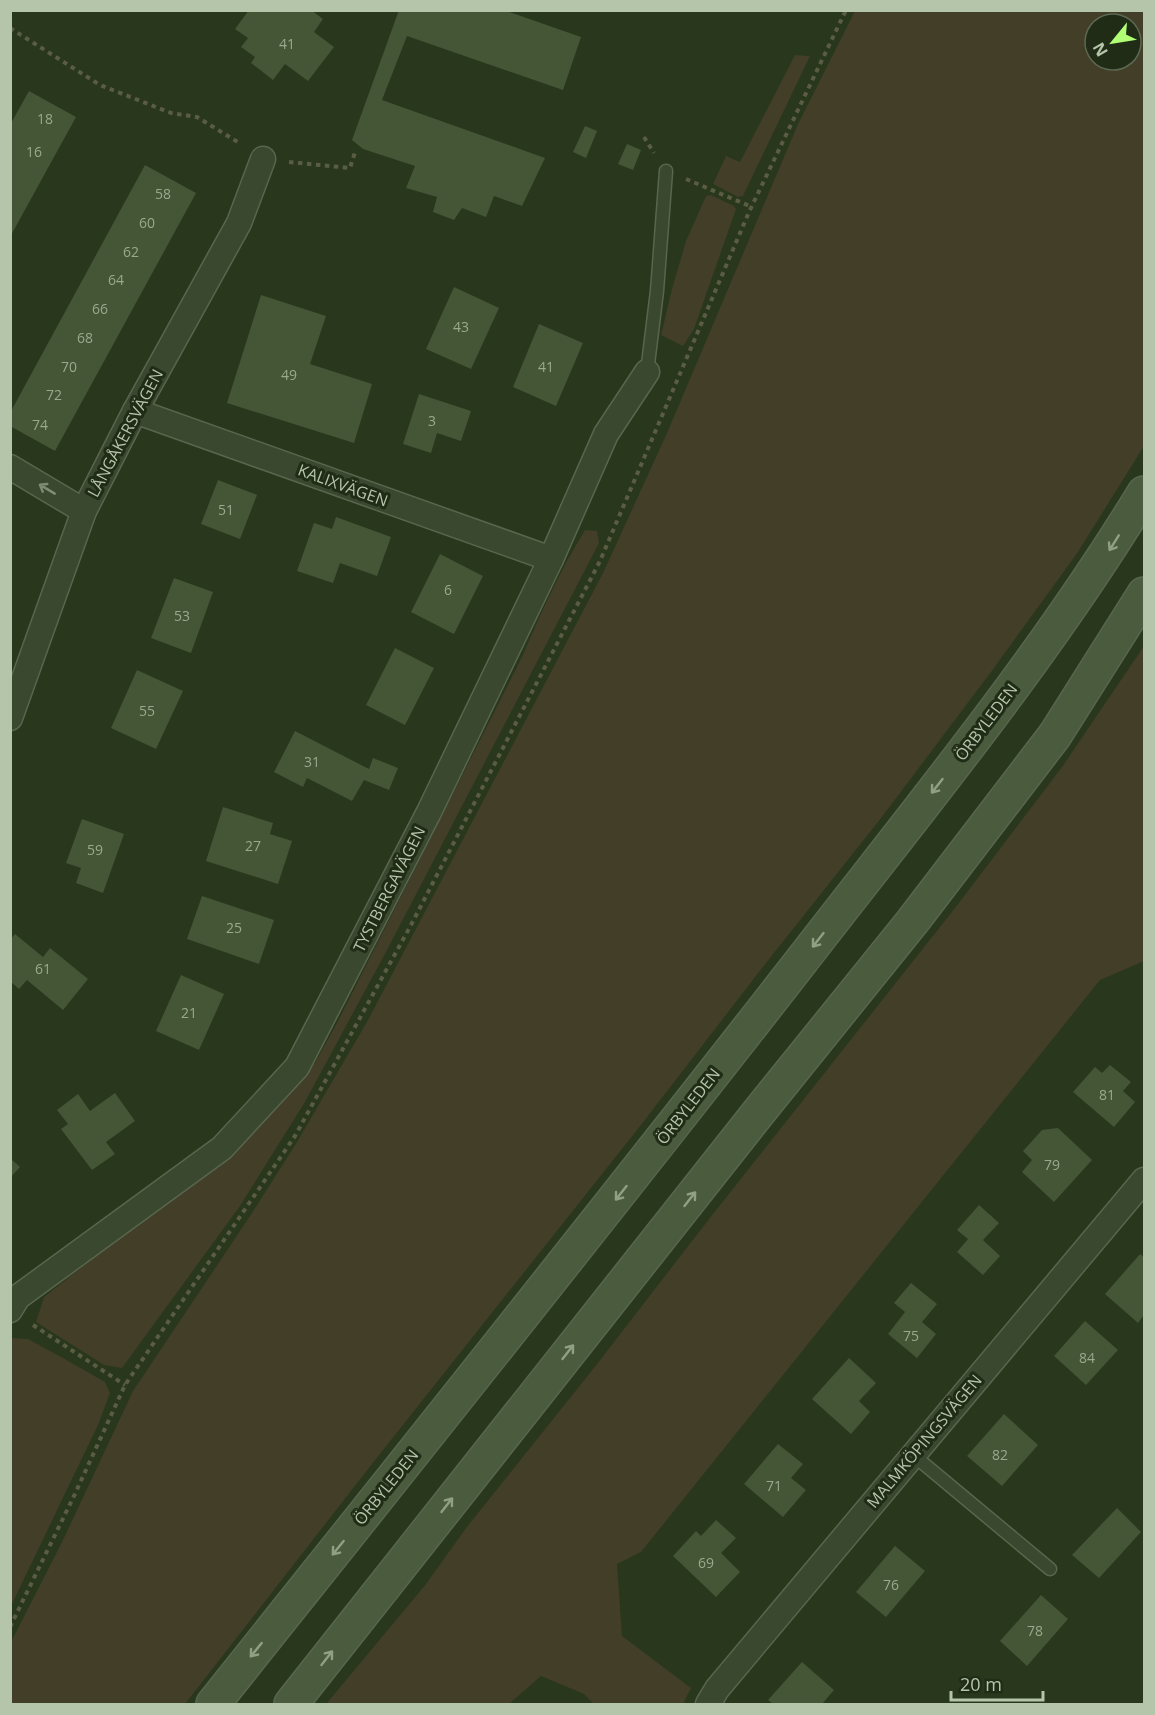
<svg xmlns="http://www.w3.org/2000/svg" width="1155" height="1715" font-family="'Open Sans',sans-serif">
<style>
.green{fill:#423e27;fill-rule:evenodd}
.building{fill:#445635}
.lines{fill:none;stroke-linecap:round;stroke-linejoin:round}
.service-casing{stroke:#58664e;stroke-width:15}
.minor-casing{stroke:#58664e;stroke-width:27}
.secondary-casing{stroke:#58664e;stroke-width:36}
.path{stroke:#5a5d42;stroke-width:4;stroke-dasharray:4.5 4.5;stroke-linecap:butt}
.service{stroke:#3b4830;stroke-width:12}
.minor{stroke:#3b4830;stroke-width:24}
.secondary{stroke:#4a5b3e;stroke-width:33}
.oneway{stroke:#7e8d73}
.oneway2{stroke:#90a084}
.labels{text-anchor:middle;dominant-baseline:central;stroke-width:6;stroke-linejoin:round;paint-order:stroke}
.number-label{font-size:14px;fill:#99a98d}
.street-label{font-size:16px;fill:#b5c5aa;stroke:#202c16}
</style>
<rect width="100%" height="100%" fill="#29371d"/>
<!-- green -->
<g class="green">
<path d="M 855,11 L 1144,11 L 1144,446 L 1078,552 L 991,672 L 882,817 L 766,963 L 641,1125 L 372,1464 L 185,1704 L 11,1704 L 11,1642 L 63,1540 L 133,1391 L 250,1216 L 297,1142 L 368,1020 L 603,573 L 667,433 L 798,124 ZM 1095,24 L 1131,24 L 1131,60 L 1095,60 Z"/>
<path d="M 795,55 L 810,56 L 743,196 L 738,197 L 713,184 L 726,156 L 740,162 Z"/>
<path d="M 711,195 L 734,206 L 736,209 L 694,329 L 683,346 L 661,335 L 672,289 L 686,241 L 706,196 Z"/>
<path d="M 585,530 L 597,531 L 599,543 L 386,952 L 305,1102 L 240,1206 L 122,1368 L 104,1365 L 36,1322 L 44,1297 L 126,1232 L 287,1096 L 315,1063 L 338,1021 L 522,657 C 541,613 560,570 585,530 Z"/>
<path d="M 1144,646 L 1144,961 L 1100,980 L 641,1552 L 617,1564 L 622,1636 L 691,1688 L 683,1704 L 594,1704 L 584,1694 L 541,1676 L 509,1704 L 326,1704 L 426,1584 L 466,1528 L 597,1364 L 709,1219 L 955,908 L 1062,767 Z"/>
<path d="M 11,1338 L 28,1339 L 63,1358 L 105,1382 L 110,1393 L 98,1425 L 11,1606 Z"/>
</g>
<!-- building -->
<g class="building">
<path d="M 249,10 L 311,10 L 323,19 L 314,32 L 334,47 L 308,81 L 285,64 L 273,80 L 251,63 L 255,57 L 241,47 L 248,38 L 235,29 Z"/>
<path d="M 399,10 L 504,10 L 581,37 L 563,90 L 407,36 L 382,100 L 545,158 L 522,206 L 494,196 L 486,217 L 462,208 L 454,220 L 433,212 L 437,197 L 406,188 L 415,166 L 363,149 L 352,140 Z"/>
<path d="M 29,91 L 76,117 L 10,237 L 10,125 Z"/>
<path d="M 585,126 L 597,131 L 586,158 L 573,152 Z"/>
<path d="M 627,144 L 641,150 L 633,170 L 618,164 Z"/>
<path d="M 145,165 L 196,193 L 55,451 L 10,426 L 10,413 Z"/>
<path d="M 454,287 L 499,308 L 471,369 L 426,349 Z"/>
<path d="M 261,295 L 326,316 L 310,364 L 372,384 L 354,443 L 227,403 Z"/>
<path d="M 539,324 L 583,343 L 556,406 L 513,387 Z"/>
<path d="M 419,394 L 471,411 L 461,441 L 437,433 L 431,453 L 403,444 Z"/>
<path d="M 218,480 L 257,495 L 240,539 L 201,524 Z"/>
<path d="M 336,517 L 391,537 L 377,576 L 340,563 L 333,583 L 297,571 L 314,523 L 332,529 Z"/>
<path d="M 440,554 L 483,576 L 454,634 L 411,612 Z"/>
<path d="M 174,578 L 213,592 L 191,653 L 151,638 Z"/>
<path d="M 395,648 L 434,668 L 405,725 L 366,705 Z"/>
<path d="M 137,670 L 183,691 L 156,749 L 111,728 Z"/>
<path d="M 295,731 L 369,769 L 373,758 L 398,768 L 389,790 L 364,780 L 352,801 L 307,778 L 303,787 L 274,772 Z"/>
<path d="M 223,807 L 273,823 L 270,834 L 292,841 L 278,884 L 206,861 Z"/>
<path d="M 82,819 L 124,834 L 103,893 L 76,883 L 81,868 L 66,863 Z"/>
<path d="M 202,896 L 274,920 L 259,964 L 187,939 Z"/>
<path d="M 15,934 L 43,957 L 50,948 L 88,979 L 63,1010 L 27,980 L 19,989 L 10,981 L 10,940 Z"/>
<path d="M 181,975 L 224,994 L 199,1050 L 156,1031 Z"/>
<path d="M 1110,1065 L 1131,1082 L 1123,1091 L 1135,1102 L 1114,1127 L 1073,1092 L 1095,1067 L 1102,1073 Z"/>
<path d="M 115,1093 L 135,1121 L 106,1142 L 115,1154 L 92,1170 L 61,1129 L 68,1124 L 57,1110 L 78,1094 L 90,1111 Z"/>
<path d="M 1058,1128 L 1092,1160 L 1054,1202 L 1022,1172 L 1032,1160 L 1023,1151 L 1042,1130 Z"/>
<path d="M 10,1158 L 20,1167 L 10,1178 Z"/>
<path d="M 979,1205 L 999,1223 L 983,1240 L 1000,1256 L 983,1275 L 957,1252 L 968,1239 L 957,1230 Z"/>
<path d="M 1140,1254 L 1144,1257 L 1144,1315 L 1138,1323 L 1105,1294 Z"/>
<path d="M 911,1283 L 937,1304 L 922,1322 L 936,1334 L 917,1358 L 888,1334 L 905,1312 L 894,1303 Z"/>
<path d="M 1085,1321 L 1118,1350 L 1086,1385 L 1054,1356 Z"/>
<path d="M 849,1358 L 876,1383 L 859,1401 L 870,1412 L 851,1434 L 812,1399 Z"/>
<path d="M 1004,1414 L 1038,1445 L 1002,1486 L 967,1456 Z"/>
<path d="M 778,1444 L 803,1464 L 791,1478 L 806,1490 L 783,1517 L 744,1484 Z"/>
<path d="M 1117,1508 L 1141,1532 L 1099,1578 L 1072,1555 Z"/>
<path d="M 716,1520 L 736,1538 L 721,1553 L 740,1572 L 716,1597 L 673,1556 L 696,1531 L 701,1536 Z"/>
<path d="M 895,1546 L 925,1571 L 886,1617 L 856,1592 Z"/>
<path d="M 1041,1595 L 1068,1619 L 1027,1666 L 1000,1641 Z"/>
<path d="M 802,1662 L 834,1690 L 822,1704 L 773,1704 L 768,1700 Z"/>
</g>
<g class="lines">
<defs>
<g id="service">
<path d="M 647,372 L 657,291 L 666,171"/>
<path d="M 912,1454 L 1050,1569"/>
</g>
<g id="minor">
<path d="M 135,411 L 551,559"/>
<path d="M 10,467 L 84,511"/>
<path d="M 10,718 L 84,511 L 135,411 L 239,223 L 263,159"/>
<path d="M 10,1310 L 18,1297 L 222,1148 L 297,1067 L 429,812 L 551,559 L 606,434 L 647,372"/>
<path d="M 708,1704 L 717,1689 L 1144,1180"/>
</g>
<g id="secondary">
<path d="M 213,1704 C 409,1458 606,1212 799,964 C 918,810 1043,659 1144,493"/>
<path d="M 291,1704 L 762,1108 L 912,922 L 1055,735 L 1144,594"/>
</g>
</defs>
<!-- service casing -->
<use href="#service" class="service-casing"/>
<!-- minor casing -->
<use href="#minor" class="minor-casing"/>
<!-- secondary casing -->
<use href="#secondary" class="secondary-casing"/>
<!-- path -->
<g class="path">
<path d="M 10,28 L 100,85 L 171,113 L 197,117 L 241,144"/>
<path d="M 644,137 L 654,153"/>
<path d="M 289,162 L 350,168 L 355,152"/>
<path d="M 686,179 L 752,207"/>
<path d="M 33,1325 L 125,1385"/>
<path d="M 10,1627 L 74,1496 L 125,1385 L 295,1136 L 411,925 L 600,561 L 749,212 L 846,10"/>
</g>
<!-- service -->
<use href="#service" class="service"/>
<!-- minor -->
<use href="#minor" class="minor"/>
<!-- secondary -->
<use href="#secondary" class="secondary"/>
</g>
<!-- one-way arrows -->
<defs><path id="oneway-shaft" d="M-6 0H5M1.5-3L5.5 0L1.5 3" fill="none" stroke-width="1.6" stroke-linecap="round" stroke-linejoin="round" transform="scale(1.5)"/></defs>
<use class="oneway" href="#oneway-shaft" transform="translate(47 489) rotate(-149)"/>
<g class="oneway2">
<use href="#oneway-shaft" transform="translate(1114 543) rotate(122)"/>
<use href="#oneway-shaft" transform="translate(937 786) rotate(128)"/>
<use href="#oneway-shaft" transform="translate(818 940) rotate(128)"/>
<use href="#oneway-shaft" transform="translate(621 1193) rotate(128)"/>
<use href="#oneway-shaft" transform="translate(690 1199) rotate(-52)"/>
<use href="#oneway-shaft" transform="translate(568 1352) rotate(-52)"/>
<use href="#oneway-shaft" transform="translate(447 1505) rotate(-52)"/>
<use href="#oneway-shaft" transform="translate(338 1548) rotate(129)"/>
<use href="#oneway-shaft" transform="translate(256 1650) rotate(129)"/>
<use href="#oneway-shaft" transform="translate(327 1658) rotate(-52)"/>
</g>
<g class="labels">
<!-- number labels -->
<g class="number-label">
<text x="287" y="43">41</text>
<text x="45" y="118">18</text>
<text x="34" y="151">16</text>
<text x="163" y="193">58</text>
<text x="147" y="222">60</text>
<text x="131" y="251">62</text>
<text x="116" y="279">64</text>
<text x="100" y="308">66</text>
<text x="461" y="326">43</text>
<text x="85" y="337">68</text>
<text x="69" y="366">70</text>
<text x="546" y="366">41</text>
<text x="289" y="374">49</text>
<text x="54" y="394">72</text>
<text x="432" y="420">3</text>
<text x="40" y="424">74</text>
<text x="226" y="509">51</text>
<text x="448" y="589">6</text>
<text x="182" y="615">53</text>
<text x="147" y="710">55</text>
<text x="312" y="761">31</text>
<text x="253" y="845">27</text>
<text x="95" y="849">59</text>
<text x="234" y="927">25</text>
<text x="43" y="968">61</text>
<text x="189" y="1012">21</text>
<text x="1107" y="1094">81</text>
<text x="1052" y="1164">79</text>
<text x="911" y="1335">75</text>
<text x="1087" y="1357">84</text>
<text x="1000" y="1454">82</text>
<text x="774" y="1485">71</text>
<text x="706" y="1562">69</text>
<text x="891" y="1584">76</text>
<text x="1035" y="1630">78</text>
</g>
<!-- street labels -->
<g class="street-label">
<text transform="translate(125 433) rotate(-62)">LÅNGÅKERSVÄGEN</text>
<text transform="translate(343 485) rotate(20)">KALIXVÄGEN</text>
<text transform="translate(986 722) rotate(-53)">ÖRBYLEDEN</text>
<text transform="translate(389 889) rotate(-63)">TYSTBERGAVÄGEN</text>
<text transform="translate(688 1106) rotate(-52)">ÖRBYLEDEN</text>
<text transform="translate(924 1441) rotate(-50)">MALMKÖPINGSVÄGEN</text>
<text transform="translate(386 1487) rotate(-51)">ÖRBYLEDEN</text>
</g>
</g>
<!-- border -->
<rect width="1155" height="1715" fill="none" stroke="#b5c5aa" stroke-width="24"/>
<!-- north arrow -->
<g transform="translate(1113 42) rotate(240)"><circle r="28" fill="#202c16" stroke="#5c6951" stroke-width="1.5"/>
<path d="M0-4.5L10 22L0 15L-10 22Z" fill="#b0ff75"/>
<text y="-9" font-size="16" font-weight="bold" text-anchor="middle" fill="#b5c5aa">N</text>
</g>
<!-- scale -->
<path d="M951 1691v9h92v-9" fill="none" stroke="#b5c5aa" stroke-width="3"/>
<text x="960" y="1691" font-size="18" fill="#b5c5aa" stroke="#202c16" stroke-width="4.5" paint-order="stroke">20 m</text>
</svg>
